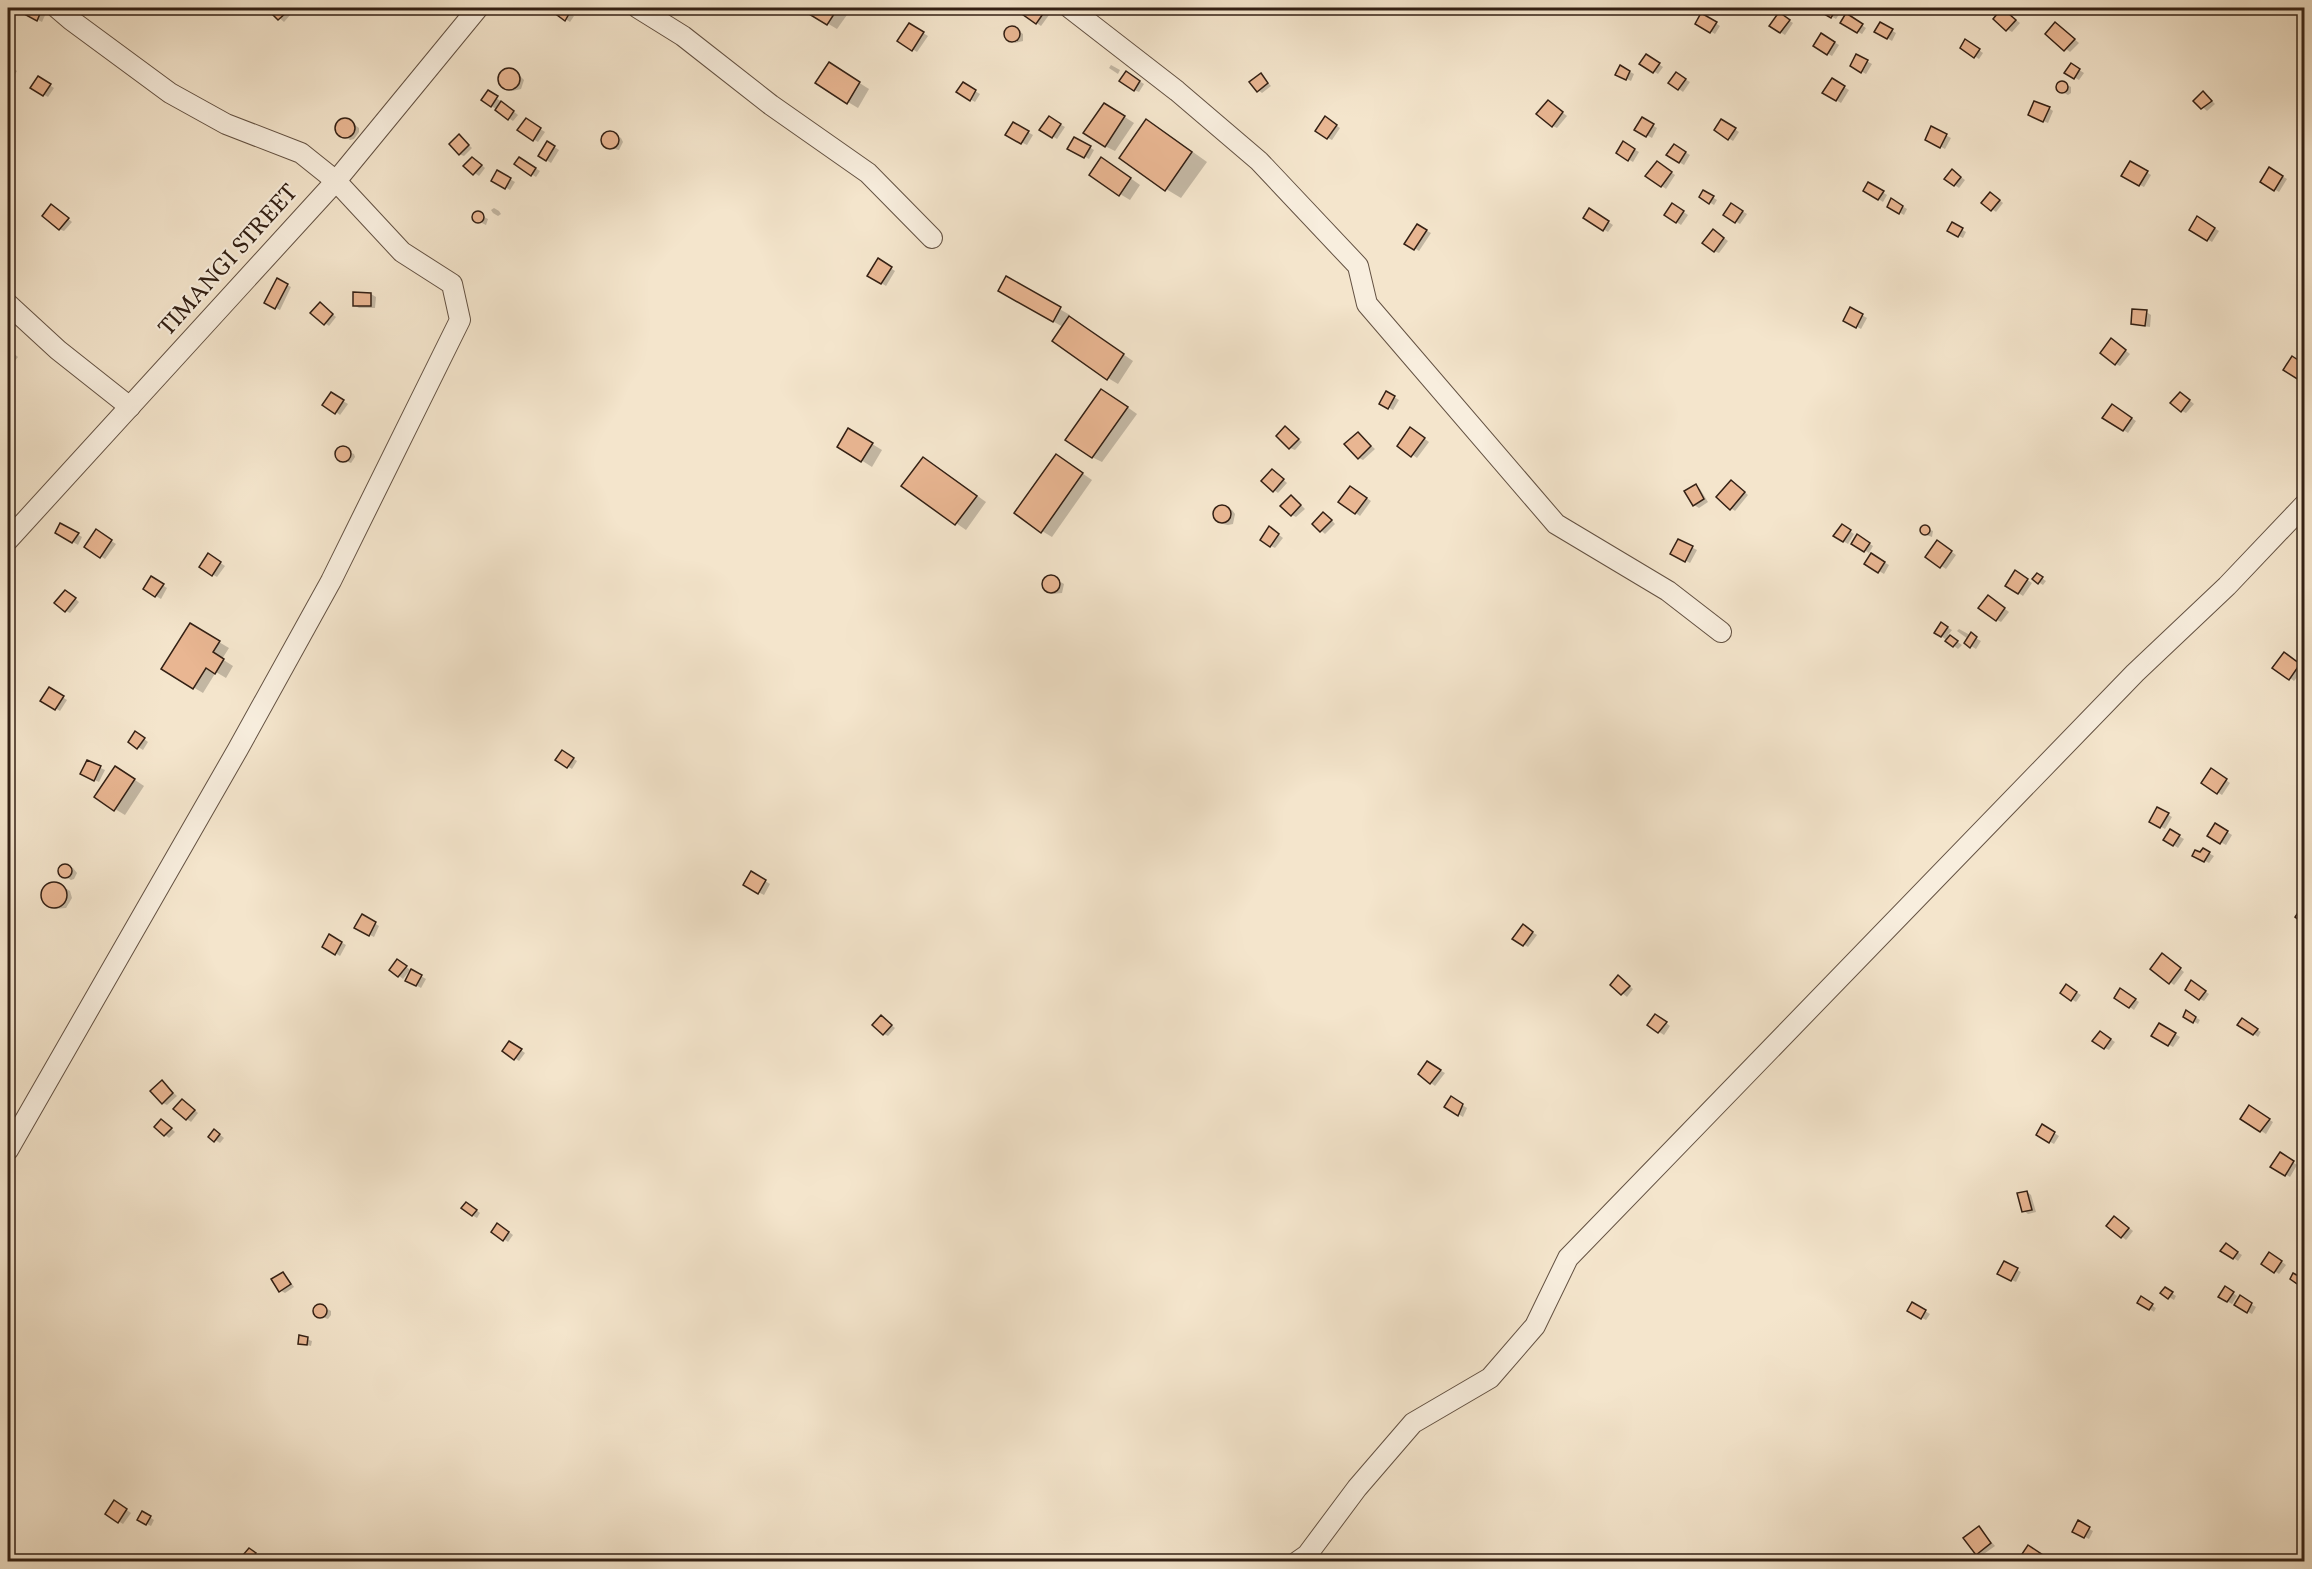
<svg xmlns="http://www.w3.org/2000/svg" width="2312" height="1569" font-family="Vollkorn,serif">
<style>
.shadow{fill:#0003}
.building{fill:#e9b692;stroke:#332014;stroke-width:1.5}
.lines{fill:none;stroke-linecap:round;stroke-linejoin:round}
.minor-casing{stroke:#635142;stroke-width:22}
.minor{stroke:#f8eede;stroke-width:20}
.labels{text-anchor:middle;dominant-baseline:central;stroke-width:4.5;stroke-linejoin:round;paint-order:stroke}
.street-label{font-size:24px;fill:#332014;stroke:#f8eede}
</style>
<rect width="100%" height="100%" fill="#f4e5cc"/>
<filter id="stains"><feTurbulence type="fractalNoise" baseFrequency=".00333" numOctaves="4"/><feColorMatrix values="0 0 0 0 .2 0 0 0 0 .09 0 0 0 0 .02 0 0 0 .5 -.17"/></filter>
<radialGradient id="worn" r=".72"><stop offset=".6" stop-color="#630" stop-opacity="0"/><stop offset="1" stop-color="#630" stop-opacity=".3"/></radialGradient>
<!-- shadow -->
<g class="shadow">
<path d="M 29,8 L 35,8 L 46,13 L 42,22 L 26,14 Z"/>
<path d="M 268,8 L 284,8 L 291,14 L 284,22 Z"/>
<path d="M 558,8 L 562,8 L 574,16 L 570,22 L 555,12 Z"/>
<path d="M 802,8 L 842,8 L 849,12 L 837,29 Z"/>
<path d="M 1029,8 L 1038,8 L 1049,15 L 1041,26 L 1024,14 Z"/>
<path d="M 1820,8 L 1830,8 L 1840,13 L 1836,19 L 1819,9 Z"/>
<path d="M 2159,8 L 2170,8 L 2167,12 Z"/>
<path d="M 2003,10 L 2020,23 L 2012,32 L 2007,29 Z"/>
<path d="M 1779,14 L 1793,23 L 1785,35 L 1771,26 Z"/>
<path d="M 1702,15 L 1720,26 L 1715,34 L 1697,23 Z"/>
<path d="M 1846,15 L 1866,28 L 1862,34 L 1842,22 Z"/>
<path d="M 1880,24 L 1896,33 L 1892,41 L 1876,31 Z"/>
<path d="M 910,25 L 928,36 L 917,52 L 899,40 Z"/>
<path d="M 2060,27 L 2079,43 L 2070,52 L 2047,34 Z"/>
<path d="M 1015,28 L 1023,34 L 1023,41 L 1015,43 L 1006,33 L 1007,30 Z"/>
<path d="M 1822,35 L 1839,45 L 1832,56 L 1815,46 Z"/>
<path d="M 1966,41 L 1983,53 L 1979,59 L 1962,48 Z"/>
<path d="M 1646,56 L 1663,67 L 1658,74 L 1641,63 Z"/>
<path d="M 1857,56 L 1872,64 L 1866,74 L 1852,66 Z"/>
<path d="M 8,65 L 17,71 L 12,79 L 8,76 Z"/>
<path d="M 1111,65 L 1120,70 L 1118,74 L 1109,68 Z"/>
<path d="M 2071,65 L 2084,73 L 2079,80 L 2067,73 Z"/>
<path d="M 1621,67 L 1634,74 L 1631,81 L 1617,74 Z"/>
<path d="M 507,69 L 517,73 L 524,80 L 521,89 L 512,91 L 500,81 L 500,76 Z"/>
<path d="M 839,70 L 869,89 L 858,108 L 848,102 Z"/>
<path d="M 1676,74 L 1690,82 L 1683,92 L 1670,82 Z"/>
<path d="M 1261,75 L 1271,86 L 1262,93 L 1258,90 Z"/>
<path d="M 1131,76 L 1144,84 L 1139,92 L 1134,90 Z"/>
<path d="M 38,78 L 54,88 L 48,97 L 32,88 Z"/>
<path d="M 1832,80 L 1849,90 L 1841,103 L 1824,93 Z"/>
<path d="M 963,84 L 980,94 L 975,102 L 958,92 Z"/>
<path d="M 2058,84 L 2066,84 L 2071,87 L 2071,93 L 2068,95 L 2059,90 Z"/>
<path d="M 489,92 L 518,115 L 513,121 L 483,100 Z"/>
<path d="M 2204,93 L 2215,104 L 2207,111 L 2196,101 Z"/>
<path d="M 1552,104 L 1567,116 L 1557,128 L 1553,126 Z"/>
<path d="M 2049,108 L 2053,111 L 2048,123 L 2034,117 Z"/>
<path d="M 1114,110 L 1134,123 L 1115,151 L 1105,146 Z"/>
<path d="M 1049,118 L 1065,127 L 1057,139 L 1041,129 Z"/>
<path d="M 346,119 L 359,128 L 359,132 L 354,139 L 350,140 L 337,132 L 338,123 Z"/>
<path d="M 1642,119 L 1657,128 L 1652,138 L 1636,129 Z"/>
<path d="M 526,120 L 545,132 L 538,142 L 519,130 Z"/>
<path d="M 1330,121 L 1340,128 L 1332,140 L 1328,138 Z"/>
<path d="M 1722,121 L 1739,132 L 1733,141 L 1716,130 Z"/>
<path d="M 1014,124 L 1033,135 L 1027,145 L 1007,135 Z"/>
<path d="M 1932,128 L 1951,138 L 1945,149 L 1927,139 Z"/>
<path d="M 1162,130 L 1207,162 L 1181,198 L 1166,189 Z"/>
<path d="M 611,132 L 621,138 L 623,142 L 619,150 L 610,148 L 602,141 L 603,136 Z"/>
<path d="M 459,136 L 472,148 L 464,156 L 459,154 Z"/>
<path d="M 1075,139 L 1094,150 L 1089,159 L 1070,148 Z"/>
<path d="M 548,143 L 559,150 L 551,163 L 540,156 Z"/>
<path d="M 1623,143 L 1639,152 L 1633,162 L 1618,153 Z"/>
<path d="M 1675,146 L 1690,155 L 1684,165 L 1668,155 Z"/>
<path d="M 520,159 L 540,171 L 536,177 L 516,164 Z"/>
<path d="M 477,161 L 485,168 L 479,176 L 465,166 Z"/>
<path d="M 2131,163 L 2151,175 L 2144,187 L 2123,176 Z"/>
<path d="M 1112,165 L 1140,185 L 1130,200 L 1120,194 Z"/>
<path d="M 1661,165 L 1675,175 L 1666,189 L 1662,186 Z"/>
<path d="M 2270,169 L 2287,179 L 2279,192 L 2262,181 Z"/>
<path d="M 498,172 L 515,182 L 510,190 L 493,180 Z"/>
<path d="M 1957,174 L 1965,180 L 1959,188 L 1947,179 Z"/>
<path d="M 1869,184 L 1887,195 L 1883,202 L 1865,190 Z"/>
<path d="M 1704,192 L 1717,200 L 1714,205 L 1701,197 Z"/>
<path d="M 1995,196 L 2003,203 L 1996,212 L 1992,209 Z"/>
<path d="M 1892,200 L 1907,209 L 1904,215 L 1889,206 Z"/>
<path d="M 1673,205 L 1688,215 L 1681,225 L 1666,215 Z"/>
<path d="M 1732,205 L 1747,214 L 1740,224 L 1725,215 Z"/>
<path d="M 56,208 L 72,222 L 64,231 L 59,229 Z"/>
<path d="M 494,208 L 499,211 L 501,214 L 498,216 L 493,213 L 491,210 Z"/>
<path d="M 1594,212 L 1613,225 L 1608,232 L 1585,217 Z"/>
<path d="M 476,213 L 488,219 L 486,225 L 474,219 Z"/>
<path d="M 2198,218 L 2219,231 L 2212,242 L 2191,229 Z"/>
<path d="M 1952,224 L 1966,232 L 1963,238 L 1949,231 Z"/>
<path d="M 1418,226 L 1431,233 L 1419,251 L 1407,243 Z"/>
<path d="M 1718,233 L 1728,241 L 1719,253 L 1714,251 Z"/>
<path d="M 878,260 L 895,271 L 886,286 L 869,275 Z"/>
<path d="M 1007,279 L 1070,315 L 1069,317 L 1133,361 L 1118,384 L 1108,378 L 1063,327 L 1000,291 Z"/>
<path d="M 277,280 L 291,287 L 280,310 L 266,303 Z"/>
<path d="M 355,294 L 371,294 L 376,297 L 375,308 L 359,308 L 354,305 Z"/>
<path d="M 324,307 L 336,317 L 329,326 L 325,323 Z"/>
<path d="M 1851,309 L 1867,318 L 1861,329 L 1845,320 Z"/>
<path d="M 2146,312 L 2151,315 L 2150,327 L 2132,324 Z"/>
<path d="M 2116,343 L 2130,354 L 2120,366 L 2116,364 Z"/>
<path d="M 8,349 L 18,357 L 14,362 L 8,358 Z"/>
<path d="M 1387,393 L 1399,400 L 1393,410 L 1381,403 Z"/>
<path d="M 331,394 L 348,404 L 340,415 L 336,412 Z"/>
<path d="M 1112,396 L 1137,414 L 1102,462 L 1092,457 Z"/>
<path d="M 2184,396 L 2194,404 L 2186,413 L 2182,411 Z"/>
<path d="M 2117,408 L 2136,421 L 2128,433 L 2105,417 Z"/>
<path d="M 1285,428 L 1302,442 L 1295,450 L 1290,448 Z"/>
<path d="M 849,430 L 882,450 L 872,467 L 839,446 Z"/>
<path d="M 1415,432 L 1429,442 L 1417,458 L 1399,445 Z"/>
<path d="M 1358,434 L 1375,449 L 1363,460 L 1359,458 Z"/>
<path d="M 341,449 L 354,454 L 355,457 L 351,463 L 339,458 L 338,451 Z"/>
<path d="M 1066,462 L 1092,480 L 1052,537 L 1042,531 Z"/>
<path d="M 933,464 L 986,502 L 966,530 L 903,486 Z"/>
<path d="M 1276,473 L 1287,483 L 1278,493 L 1274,490 Z"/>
<path d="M 1736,484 L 1748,495 L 1735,511 L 1731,508 Z"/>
<path d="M 1696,486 L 1700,489 L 1708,502 L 1699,508 L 1694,505 Z"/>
<path d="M 1355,490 L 1371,501 L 1360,516 L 1340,502 Z"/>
<path d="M 1295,499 L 1305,509 L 1296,517 L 1292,515 Z"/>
<path d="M 1222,506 L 1232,510 L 1235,514 L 1233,524 L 1228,525 L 1223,524 L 1215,517 L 1214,512 Z"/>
<path d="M 1328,516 L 1335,524 L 1325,534 L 1314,524 Z"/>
<path d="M 61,525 L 82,537 L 78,545 L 57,532 Z"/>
<path d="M 1842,526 L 1854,534 L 1848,544 L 1835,536 Z"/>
<path d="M 1923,527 L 1933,531 L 1932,537 L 1924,534 L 1921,531 Z"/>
<path d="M 96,531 L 116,544 L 105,559 L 86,547 Z"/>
<path d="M 1274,531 L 1283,538 L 1275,548 L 1271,546 Z"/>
<path d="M 1858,536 L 1873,546 L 1869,553 L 1853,543 Z"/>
<path d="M 1679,541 L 1697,550 L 1690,563 L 1672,553 Z"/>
<path d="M 1942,545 L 1956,555 L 1946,569 L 1927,557 Z"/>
<path d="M 1871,555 L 1889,565 L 1884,574 L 1866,563 Z"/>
<path d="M 213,558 L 225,566 L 217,577 L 212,574 Z"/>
<path d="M 2020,575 L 2032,583 L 2023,596 L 2007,585 Z"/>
<path d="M 2037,575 L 2046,581 L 2043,585 L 2034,579 Z"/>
<path d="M 1050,576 L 1064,584 L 1062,593 L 1052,594 L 1044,587 L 1046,578 Z"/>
<path d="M 151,578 L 167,588 L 161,599 L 145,589 Z"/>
<path d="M 70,594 L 79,602 L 70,613 L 66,611 Z"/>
<path d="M 1993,600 L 2009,612 L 2001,622 L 1997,620 Z"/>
<path d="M 1942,624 L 1952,630 L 1948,635 L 1962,645 L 1958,649 L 1936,632 Z"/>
<path d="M 190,625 L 229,648 L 222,659 L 233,666 L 226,678 L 216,672 L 203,693 L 193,687 Z"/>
<path d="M 1959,629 L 1981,641 L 1976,649 L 1966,643 L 1968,639 L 1957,631 Z"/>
<path d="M 2289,657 L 2304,668 L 2294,681 L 2290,678 Z"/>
<path d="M 49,689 L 67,700 L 60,711 L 42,700 Z"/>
<path d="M 140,736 L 148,742 L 143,750 L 130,742 Z"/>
<path d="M 563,752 L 577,761 L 572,769 L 567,766 Z"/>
<path d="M 87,762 L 105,770 L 99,782 L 86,776 Z"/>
<path d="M 2211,770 L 2230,783 L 2222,795 L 2203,783 Z"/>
<path d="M 126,774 L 144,786 L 125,815 L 115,809 Z"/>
<path d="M 2158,809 L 2172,817 L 2165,829 L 2151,821 Z"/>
<path d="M 2216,825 L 2232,835 L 2226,845 L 2209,836 Z"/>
<path d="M 2170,831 L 2184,839 L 2178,848 L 2165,839 Z"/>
<path d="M 2203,850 L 2214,856 L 2209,863 L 2194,855 L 2201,854 Z"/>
<path d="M 65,865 L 73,868 L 77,873 L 74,879 L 71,880 L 60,873 L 59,870 Z"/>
<path d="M 752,873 L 770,884 L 764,895 L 745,885 Z"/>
<path d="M 57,883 L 70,891 L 72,898 L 66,908 L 55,909 L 44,901 L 44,889 L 50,884 Z"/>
<path d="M 362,916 L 379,926 L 374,937 L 356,928 Z"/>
<path d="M 1527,929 L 1537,935 L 1528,947 L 1515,939 Z"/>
<path d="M 330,936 L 346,945 L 340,956 L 324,946 Z"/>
<path d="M 2167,958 L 2184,972 L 2174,985 L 2170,982 Z"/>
<path d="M 402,963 L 410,970 L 403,979 L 391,969 Z"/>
<path d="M 412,971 L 426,979 L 421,988 L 407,980 Z"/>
<path d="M 1623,980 L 1633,989 L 1627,997 L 1612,985 Z"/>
<path d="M 2196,985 L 2209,994 L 2204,1001 L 2200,999 Z"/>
<path d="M 2066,986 L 2081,995 L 2076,1002 L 2062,993 Z"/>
<path d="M 2121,990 L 2139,1002 L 2134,1010 L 2116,997 Z"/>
<path d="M 2187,1012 L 2200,1020 L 2198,1024 L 2185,1016 Z"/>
<path d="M 881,1017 L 895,1028 L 888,1036 L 884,1034 Z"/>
<path d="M 1660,1018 L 1670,1026 L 1664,1035 L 1649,1025 Z"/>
<path d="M 2243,1020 L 2261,1032 L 2258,1037 L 2254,1034 Z"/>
<path d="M 2160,1025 L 2180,1037 L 2173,1047 L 2153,1035 Z"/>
<path d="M 2105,1035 L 2115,1042 L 2109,1050 L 2105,1048 Z"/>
<path d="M 514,1045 L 525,1053 L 519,1061 L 504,1051 Z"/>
<path d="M 1427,1063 L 1445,1073 L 1435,1086 L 1420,1074 Z"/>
<path d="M 162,1082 L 177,1096 L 167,1105 L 163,1103 Z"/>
<path d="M 1451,1098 L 1467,1108 L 1463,1117 L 1446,1106 Z"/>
<path d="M 187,1103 L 198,1113 L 191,1122 L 187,1119 Z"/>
<path d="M 2250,1107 L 2273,1122 L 2266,1134 L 2242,1118 Z"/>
<path d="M 166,1124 L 175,1132 L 169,1138 L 156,1127 Z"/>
<path d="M 2042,1126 L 2059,1136 L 2054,1144 L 2038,1135 Z"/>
<path d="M 219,1134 L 224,1138 L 220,1143 L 215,1140 Z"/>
<path d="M 2280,1154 L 2297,1165 L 2290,1177 L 2273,1166 Z"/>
<path d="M 2027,1192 L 2031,1195 L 2036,1212 L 2028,1214 L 2024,1211 Z"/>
<path d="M 471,1206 L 480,1213 L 477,1218 L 472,1215 Z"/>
<path d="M 2119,1220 L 2133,1231 L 2126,1240 L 2108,1225 Z"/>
<path d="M 502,1227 L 513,1235 L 508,1242 L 504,1239 Z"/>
<path d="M 2226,1245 L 2242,1255 L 2238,1261 L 2223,1250 Z"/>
<path d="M 2274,1256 L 2286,1265 L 2279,1274 L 2263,1263 Z"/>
<path d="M 2005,1263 L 2021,1272 L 2016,1282 L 1999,1274 Z"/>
<path d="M 283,1274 L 287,1277 L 294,1287 L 285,1293 L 280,1290 Z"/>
<path d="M 2226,1288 L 2237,1296 L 2232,1304 L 2220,1297 Z"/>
<path d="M 2165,1289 L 2176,1296 L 2174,1300 L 2162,1293 Z"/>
<path d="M 2240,1298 L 2256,1307 L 2252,1314 L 2236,1305 Z"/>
<path d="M 2141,1299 L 2156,1308 L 2154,1312 L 2139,1302 Z"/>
<path d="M 1913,1304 L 1930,1314 L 1926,1320 L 1909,1311 Z"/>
<path d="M 317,1305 L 321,1305 L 331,1311 L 331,1315 L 328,1319 L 316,1315 L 314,1312 Z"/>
<path d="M 300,1337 L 312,1341 L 311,1346 L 300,1343 Z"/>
<path d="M 115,1502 L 131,1513 L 123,1524 L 107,1514 Z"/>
<path d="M 143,1513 L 154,1520 L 151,1526 L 139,1520 Z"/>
<path d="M 2078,1523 L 2093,1531 L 2089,1539 L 2074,1531 Z"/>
<path d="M 1979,1528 L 1995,1546 L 1981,1556 L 1977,1554 Z"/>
<path d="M 2028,1547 L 2047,1558 L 2045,1562 L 2031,1562 Z"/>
<path d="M 249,1550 L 260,1556 L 256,1562 L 245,1555 Z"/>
</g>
<!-- building -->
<g class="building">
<path d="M 27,8 L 42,9 L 37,21 L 24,14 Z"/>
<path d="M 266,8 L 284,8 L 288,11 L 278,20 Z"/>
<path d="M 556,8 L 564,8 L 570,12 L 565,21 L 553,12 Z"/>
<path d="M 799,8 L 838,8 L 827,25 Z"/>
<path d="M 1027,8 L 1040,8 L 1045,11 L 1036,24 L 1022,14 Z"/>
<path d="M 1818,8 L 1833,8 L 1836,9 L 1831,18 L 1817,10 Z"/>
<path d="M 2002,8 L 2016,20 L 2006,31 L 1993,19 Z"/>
<path d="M 1779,12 L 1790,20 L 1780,33 L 1769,26 Z"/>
<path d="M 1701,13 L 1717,22 L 1710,33 L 1695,24 Z"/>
<path d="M 1846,13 L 1863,24 L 1857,33 L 1840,23 Z"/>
<path d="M 1880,22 L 1893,29 L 1887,39 L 1874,32 Z"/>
<path d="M 2055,22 L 2075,39 L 2064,51 L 2045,34 Z"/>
<path d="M 909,23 L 924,32 L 912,51 L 897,41 Z"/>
<circle cx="1012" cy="34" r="8"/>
<path d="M 1821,33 L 1835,42 L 1827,55 L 1813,46 Z"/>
<path d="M 1965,39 L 1980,49 L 1974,58 L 1960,48 Z"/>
<path d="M 1646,54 L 1660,63 L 1653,73 L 1639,64 Z"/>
<path d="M 1856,54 L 1868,60 L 1861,73 L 1850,66 Z"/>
<path d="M 829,62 L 860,82 L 847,104 L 815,83 Z"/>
<path d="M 2071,63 L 2080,69 L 2074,79 L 2064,73 Z"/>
<path d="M 1620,65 L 1630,71 L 1626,80 L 1615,75 Z"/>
<circle cx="509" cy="79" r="11"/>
<path d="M 1126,71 L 1140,81 L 1134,91 L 1119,81 Z"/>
<path d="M 1676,72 L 1686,79 L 1678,90 L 1668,83 Z"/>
<path d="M 1261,73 L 1268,83 L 1257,92 L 1249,82 Z"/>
<path d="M 38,76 L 51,84 L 43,96 L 30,88 Z"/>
<path d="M 1832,78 L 1845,86 L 1836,101 L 1822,93 Z"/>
<circle cx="2062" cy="87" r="6"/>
<path d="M 963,82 L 976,90 L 970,101 L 956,92 Z"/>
<path d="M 488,90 L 498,96 L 491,107 L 481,100 Z"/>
<path d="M 2203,91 L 2212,101 L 2201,109 L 2193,101 Z"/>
<path d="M 1548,100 L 1563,112 L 1552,127 L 1536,114 Z"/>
<path d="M 501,101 L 514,111 L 508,120 L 495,110 Z"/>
<path d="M 2034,101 L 2050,107 L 2043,122 L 2028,115 Z"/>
<path d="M 1104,103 L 1125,116 L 1105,147 L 1083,133 Z"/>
<path d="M 1049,116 L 1061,124 L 1052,138 L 1039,130 Z"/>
<path d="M 1325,116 L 1337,125 L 1327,139 L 1315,131 Z"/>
<path d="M 1642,117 L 1654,124 L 1646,137 L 1634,130 Z"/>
<circle cx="345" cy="128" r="10"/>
<path d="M 526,118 L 541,128 L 533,141 L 517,130 Z"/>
<path d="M 1146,119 L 1192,152 L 1165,191 L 1119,158 Z"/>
<path d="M 1721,119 L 1736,128 L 1728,140 L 1714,130 Z"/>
<path d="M 1013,122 L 1029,131 L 1021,144 L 1005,135 Z"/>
<path d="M 1931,126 L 1947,134 L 1940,148 L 1925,140 Z"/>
<circle cx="610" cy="140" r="9"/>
<path d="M 459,134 L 469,145 L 459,155 L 449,144 Z"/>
<path d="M 1074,137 L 1091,146 L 1084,158 L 1067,149 Z"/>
<path d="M 547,141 L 555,146 L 546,161 L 538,156 Z"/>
<path d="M 1623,141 L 1635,149 L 1628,161 L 1616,153 Z"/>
<path d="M 1674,144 L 1686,152 L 1679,163 L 1666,155 Z"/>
<path d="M 472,157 L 482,165 L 473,175 L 463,166 Z"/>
<path d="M 519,157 L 536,168 L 531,176 L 514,164 Z"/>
<path d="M 1101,157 L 1131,178 L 1119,196 L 1089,175 Z"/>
<path d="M 1657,161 L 1672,172 L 1661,187 L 1645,176 Z"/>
<path d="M 2130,161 L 2148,171 L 2139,186 L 2121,176 Z"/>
<path d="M 2269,167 L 2283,176 L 2274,191 L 2260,182 Z"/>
<path d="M 1952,169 L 1961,177 L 1954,186 L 1944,179 Z"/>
<path d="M 497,170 L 511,178 L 505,189 L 491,181 Z"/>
<path d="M 1868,182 L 1884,191 L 1878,200 L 1863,191 Z"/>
<path d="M 1703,190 L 1714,196 L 1709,204 L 1699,197 Z"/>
<path d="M 1990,192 L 2000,200 L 1991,211 L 1981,203 Z"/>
<path d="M 1891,198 L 1903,206 L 1899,214 L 1887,207 Z"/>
<path d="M 1672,203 L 1684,211 L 1676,223 L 1664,215 Z"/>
<path d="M 1731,203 L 1743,211 L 1735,223 L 1723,215 Z"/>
<path d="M 51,204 L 69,218 L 59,230 L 42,216 Z"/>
<path d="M 1589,208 L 1609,221 L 1603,231 L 1583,218 Z"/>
<circle cx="478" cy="217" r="6"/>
<path d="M 2197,216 L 2215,228 L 2207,241 L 2189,230 Z"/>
<path d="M 1952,222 L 1963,228 L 1958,237 L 1947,231 Z"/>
<path d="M 1417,224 L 1427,230 L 1414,250 L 1404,244 Z"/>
<path d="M 1713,229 L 1724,238 L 1714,252 L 1702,243 Z"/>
<path d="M 878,258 L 892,267 L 881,284 L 867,276 Z"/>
<path d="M 1006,276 L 1061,307 L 1053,322 L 998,291 Z"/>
<path d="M 277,278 L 288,284 L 275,309 L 264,303 Z"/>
<path d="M 353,292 L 371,293 L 371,306 L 353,306 Z"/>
<path d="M 320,302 L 333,314 L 324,325 L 310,313 Z"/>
<path d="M 1850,307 L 1863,314 L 1856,328 L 1843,321 Z"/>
<path d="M 2132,309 L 2147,310 L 2145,326 L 2131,324 Z"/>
<path d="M 1069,316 L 1124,354 L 1107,380 L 1052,341 Z"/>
<path d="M 2111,338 L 2126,350 L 2115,365 L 2100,353 Z"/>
<path d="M 2292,356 L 2304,364 L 2304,378 L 2302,382 L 2283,370 Z"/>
<path d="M 1101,389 L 1128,407 L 1092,458 L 1065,440 Z"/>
<path d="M 1386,391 L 1395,396 L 1388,409 L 1379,404 Z"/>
<path d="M 331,392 L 344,400 L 335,414 L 322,405 Z"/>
<path d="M 2180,392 L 2190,400 L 2181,412 L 2170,403 Z"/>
<path d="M 2112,404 L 2132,418 L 2123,431 L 2102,418 Z"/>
<path d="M 1285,426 L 1299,439 L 1289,449 L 1276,436 Z"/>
<path d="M 1410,427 L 1425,438 L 1411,457 L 1397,446 Z"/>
<path d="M 848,428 L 873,443 L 861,462 L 837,447 Z"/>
<path d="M 1358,432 L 1371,446 L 1358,459 L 1344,444 Z"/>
<circle cx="343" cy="454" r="8"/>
<path d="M 1056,454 L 1083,473 L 1041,533 L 1014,513 Z"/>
<path d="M 923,457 L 977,496 L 955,525 L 901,486 Z"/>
<path d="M 1272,469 L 1284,479 L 1273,492 L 1261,481 Z"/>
<path d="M 1731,480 L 1745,492 L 1730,510 L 1716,497 Z"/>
<path d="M 1696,484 L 1704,499 L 1693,506 L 1684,491 Z"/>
<path d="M 1350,486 L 1367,498 L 1355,514 L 1338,502 Z"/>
<path d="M 1291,495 L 1301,505 L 1291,516 L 1280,506 Z"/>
<circle cx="1222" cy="514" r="9"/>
<path d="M 1323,512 L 1332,520 L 1320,532 L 1312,524 Z"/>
<path d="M 60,523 L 79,533 L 72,543 L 55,533 Z"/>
<path d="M 1842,524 L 1851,530 L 1843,542 L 1833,536 Z"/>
<circle cx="1925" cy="530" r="5"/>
<path d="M 1269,526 L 1279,534 L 1270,547 L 1260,540 Z"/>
<path d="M 96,529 L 112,540 L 100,558 L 84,547 Z"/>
<path d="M 1857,534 L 1870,543 L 1864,552 L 1851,544 Z"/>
<path d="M 1678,539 L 1693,546 L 1685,562 L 1670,554 Z"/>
<path d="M 1937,540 L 1952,551 L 1940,568 L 1925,557 Z"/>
<path d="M 208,553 L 221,562 L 212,576 L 199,567 Z"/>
<path d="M 1871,553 L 1885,562 L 1878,573 L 1864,564 Z"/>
<path d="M 2015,570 L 2028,579 L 2018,594 L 2005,586 Z"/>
<path d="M 2037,573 L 2043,577 L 2038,584 L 2032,579 Z"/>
<circle cx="1051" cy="584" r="9"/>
<path d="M 151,576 L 164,584 L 155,597 L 143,589 Z"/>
<path d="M 65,590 L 76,598 L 65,612 L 54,603 Z"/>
<path d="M 1988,595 L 2005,608 L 1996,621 L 1978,608 Z"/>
<path d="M 1941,622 L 1948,627 L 1941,637 L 1934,633 Z"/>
<path d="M 190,623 L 220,641 L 213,652 L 224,659 L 215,674 L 206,668 L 193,689 L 161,669 Z"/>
<path d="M 1971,632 L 1977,637 L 1970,648 L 1964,643 Z"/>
<path d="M 1950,635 L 1958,641 L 1953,647 L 1945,641 Z"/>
<path d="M 2284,652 L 2300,664 L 2289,680 L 2272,668 Z"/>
<path d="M 49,687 L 64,696 L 55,710 L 40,701 Z"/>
<path d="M 135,731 L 145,738 L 137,749 L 128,742 Z"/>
<path d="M 562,750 L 574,758 L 567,768 L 555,760 Z"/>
<path d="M 87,760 L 101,766 L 94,781 L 80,774 Z"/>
<path d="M 115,766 L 135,779 L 114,811 L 94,797 Z"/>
<path d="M 2211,768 L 2227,779 L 2217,794 L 2201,783 Z"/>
<path d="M 2157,807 L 2169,813 L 2160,828 L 2149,822 Z"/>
<path d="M 2215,823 L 2228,831 L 2220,844 L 2207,836 Z"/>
<path d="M 2170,829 L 2180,835 L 2173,846 L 2163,840 Z"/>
<path d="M 2203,848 L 2210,852 L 2204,862 L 2192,856 L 2195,850 L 2200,852 Z"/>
<circle cx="65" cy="871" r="7"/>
<path d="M 751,871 L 766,880 L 758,894 L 743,885 Z"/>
<circle cx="54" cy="895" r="13"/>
<path d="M 2304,904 L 2304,924 L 2295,917 Z"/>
<path d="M 362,914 L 376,922 L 369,936 L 354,928 Z"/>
<path d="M 1523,924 L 1533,932 L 1523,946 L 1512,939 Z"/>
<path d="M 329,934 L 342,942 L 335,955 L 322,947 Z"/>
<path d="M 2162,953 L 2181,968 L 2169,984 L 2150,969 Z"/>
<path d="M 397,959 L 407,966 L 398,977 L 389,970 Z"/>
<path d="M 411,969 L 422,975 L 416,986 L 405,981 Z"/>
<path d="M 1618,975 L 1630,986 L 1621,995 L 1610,985 Z"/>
<path d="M 2191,980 L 2206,991 L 2199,1000 L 2185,990 Z"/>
<path d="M 2066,984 L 2077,992 L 2071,1001 L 2060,993 Z"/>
<path d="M 2120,988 L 2136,999 L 2129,1008 L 2114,998 Z"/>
<path d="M 2186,1010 L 2196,1017 L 2193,1023 L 2183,1017 Z"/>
<path d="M 1655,1014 L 1667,1022 L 1658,1033 L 1647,1025 Z"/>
<path d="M 881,1015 L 892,1025 L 883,1035 L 872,1025 Z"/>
<path d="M 2242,1018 L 2258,1029 L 2253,1035 L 2237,1025 Z"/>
<path d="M 2159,1023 L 2176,1033 L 2168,1046 L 2151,1036 Z"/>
<path d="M 2100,1031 L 2111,1039 L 2104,1049 L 2092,1041 Z"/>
<path d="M 509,1041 L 522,1049 L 514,1060 L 502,1051 Z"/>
<path d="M 1427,1061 L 1441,1070 L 1430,1084 L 1418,1074 Z"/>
<path d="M 162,1080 L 173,1093 L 162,1104 L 150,1091 Z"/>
<path d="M 1451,1096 L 1463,1104 L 1458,1116 L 1444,1107 Z"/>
<path d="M 182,1099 L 195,1110 L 186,1120 L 173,1109 Z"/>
<path d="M 2249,1105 L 2270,1119 L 2260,1132 L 2240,1119 Z"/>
<path d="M 161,1119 L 172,1128 L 164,1136 L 154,1127 Z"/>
<path d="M 2042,1124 L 2055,1132 L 2049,1143 L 2036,1135 Z"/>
<path d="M 214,1129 L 220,1134 L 214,1142 L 208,1137 Z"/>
<path d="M 2280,1152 L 2294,1161 L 2285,1176 L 2270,1167 Z"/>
<path d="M 2027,1191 L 2032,1210 L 2022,1212 L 2017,1193 Z"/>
<path d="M 466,1202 L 477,1210 L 472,1216 L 461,1208 Z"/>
<path d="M 2114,1216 L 2129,1228 L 2121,1238 L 2106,1226 Z"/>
<path d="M 497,1223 L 509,1232 L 503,1241 L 491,1232 Z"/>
<path d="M 2226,1243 L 2238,1252 L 2233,1259 L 2220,1251 Z"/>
<path d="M 2269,1252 L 2282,1261 L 2274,1273 L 2261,1264 Z"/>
<path d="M 2004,1261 L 2018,1268 L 2011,1281 L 1997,1274 Z"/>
<path d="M 283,1272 L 291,1284 L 279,1292 L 271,1279 Z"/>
<path d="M 2293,1273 L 2304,1279 L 2300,1286 L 2290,1279 Z"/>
<path d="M 2225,1286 L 2234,1292 L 2227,1302 L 2218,1297 Z"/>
<path d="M 2165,1287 L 2173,1292 L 2168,1299 L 2160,1293 Z"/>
<path d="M 2240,1295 L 2252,1303 L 2247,1313 L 2234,1305 Z"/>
<path d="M 2141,1296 L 2153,1304 L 2149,1310 L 2137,1303 Z"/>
<path d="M 1912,1302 L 1926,1310 L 1921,1319 L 1907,1311 Z"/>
<circle cx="320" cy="1311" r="7"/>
<path d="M 299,1335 L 308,1337 L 307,1345 L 298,1344 Z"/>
<path d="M 114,1500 L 127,1509 L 118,1523 L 105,1514 Z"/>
<path d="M 142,1511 L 151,1516 L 146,1525 L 137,1520 Z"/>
<path d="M 2078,1520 L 2090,1527 L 2084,1538 L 2072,1532 Z"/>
<path d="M 1979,1526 L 1991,1543 L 1976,1555 L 1963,1538 Z"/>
<path d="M 2028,1545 L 2043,1555 L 2039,1562 L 2028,1562 L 2020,1557 Z"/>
<path d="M 249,1548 L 256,1553 L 251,1560 L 243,1555 Z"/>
</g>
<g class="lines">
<defs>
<g id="minor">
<path d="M 638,8 L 683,36 L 771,105 L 868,173 L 932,238"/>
<path d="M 1070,8 L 1177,91 L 1259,161 L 1358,266 L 1367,304 L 1556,524 L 1668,591 L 1721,632"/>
<path d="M 8,304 L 58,350 L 130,407"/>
<path d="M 8,540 L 336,181 L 478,8"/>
<path d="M 8,1150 L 238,749 L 331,581 L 460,320 L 452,284 L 402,252 L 336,181 L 301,153 L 226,124 L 170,93 L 71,20 L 57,8"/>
<path d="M 1297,1562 L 1307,1555 L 1357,1488 L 1413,1423 L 1490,1378 L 1535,1326 L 1568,1258 L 2135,673 L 2227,586 L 2304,505"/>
</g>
</defs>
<!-- minor casing -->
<use href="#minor" class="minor-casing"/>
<!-- minor -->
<use href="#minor" class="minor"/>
</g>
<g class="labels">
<!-- street labels -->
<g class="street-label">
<text transform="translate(229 261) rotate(-48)">TIMANGI STREET</text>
</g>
</g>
<!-- margin -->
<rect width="2312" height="1569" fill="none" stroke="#f4e5cc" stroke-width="30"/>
<rect x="9" y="9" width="2294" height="1551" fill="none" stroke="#332014" stroke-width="3"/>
<rect x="15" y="15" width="2282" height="1539" fill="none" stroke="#332014" stroke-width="1.5"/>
<rect width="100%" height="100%" filter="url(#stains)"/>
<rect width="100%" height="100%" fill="url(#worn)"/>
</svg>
